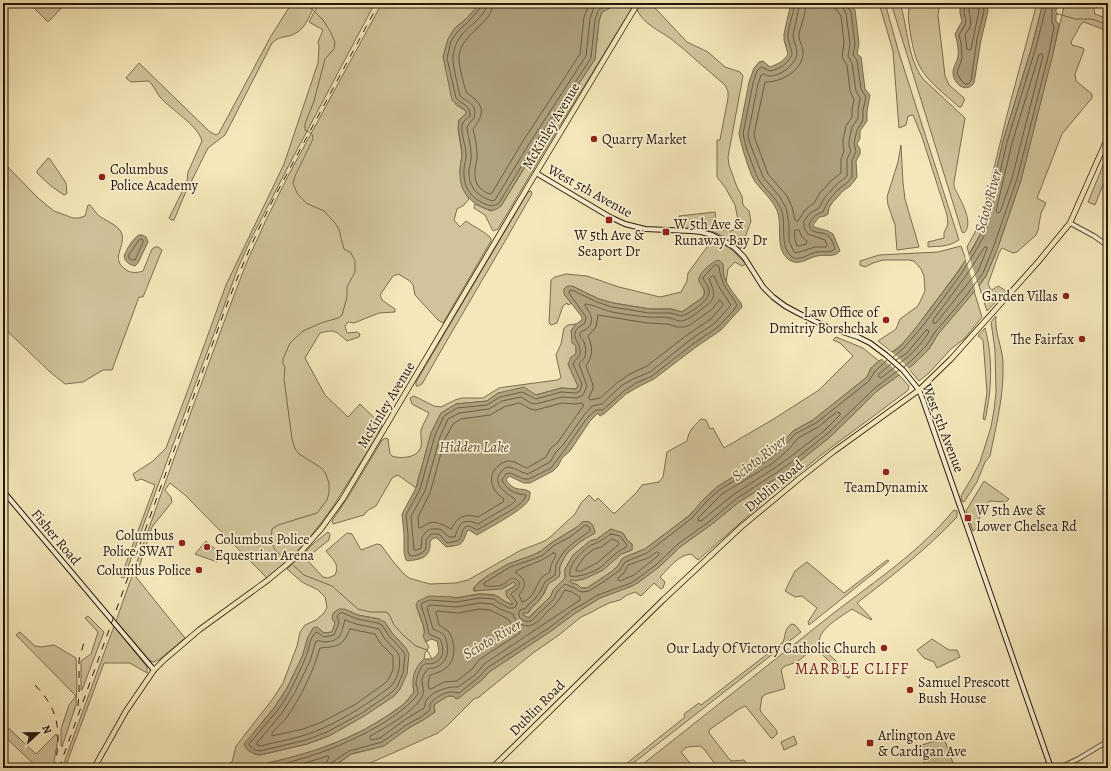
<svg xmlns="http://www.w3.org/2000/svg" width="1111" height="771" font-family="Alegreya,serif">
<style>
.green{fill:#d1c49b;stroke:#7b6e52;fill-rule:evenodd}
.water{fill:#aea17d;stroke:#776b4f}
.pier{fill:#f4e7b9}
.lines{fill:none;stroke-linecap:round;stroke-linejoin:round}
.shore{stroke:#6a5d43;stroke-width:1}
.stream{stroke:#776b4f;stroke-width:1}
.tertiary-casing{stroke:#594c35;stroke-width:5.5}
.secondary-casing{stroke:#251909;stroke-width:6}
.primary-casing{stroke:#251909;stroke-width:6}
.tertiary{stroke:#f8efd2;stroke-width:3.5}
.secondary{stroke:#f8efd2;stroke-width:4}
.primary{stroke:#f4e7b9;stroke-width:4.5}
.rail{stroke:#251909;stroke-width:1;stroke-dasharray:7 7;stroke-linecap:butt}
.poi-dot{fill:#8f2418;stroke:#f8efd2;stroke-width:1.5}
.labels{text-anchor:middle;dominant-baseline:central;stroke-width:3.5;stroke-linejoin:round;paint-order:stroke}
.street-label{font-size:14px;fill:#251909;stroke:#f8efd2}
.poi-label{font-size:14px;fill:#251909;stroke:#f8efd2;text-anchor:start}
.water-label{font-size:15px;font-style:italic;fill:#5c4f37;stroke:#f8efd2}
.quarter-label{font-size:16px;letter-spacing:1px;fill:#7a1f14;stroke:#f8efd2}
</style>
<rect width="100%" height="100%" fill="#f4e7b9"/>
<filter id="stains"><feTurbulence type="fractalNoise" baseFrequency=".005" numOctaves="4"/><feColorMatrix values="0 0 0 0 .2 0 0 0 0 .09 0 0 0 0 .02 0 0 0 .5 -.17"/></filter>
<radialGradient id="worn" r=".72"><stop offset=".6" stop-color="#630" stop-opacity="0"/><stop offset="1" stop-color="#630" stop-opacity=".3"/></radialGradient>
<!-- green -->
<g class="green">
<path d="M 29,3 L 66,3 L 48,22 Z"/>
<path d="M 288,3 L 315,3 C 311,13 306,28 296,33 C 287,39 282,34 272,43 L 225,135 L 208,148 L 184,196 L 174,220 L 171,220 L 169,218 L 187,182 L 188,172 L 202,141 C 198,125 170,109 160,97 C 156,92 154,86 149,81 L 131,82 L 126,78 L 139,63 L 210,132 L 216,135 L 219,133 L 271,36 L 290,6 Z"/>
<path d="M 319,3 L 375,3 L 289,165 L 251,239 L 238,268 L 124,578 L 121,577 L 155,485 L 141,479 L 136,481 L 133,474 L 153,461 L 166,448 L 189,387 L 226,285 L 284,164 L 318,63 L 319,46 L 318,42 L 323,30 L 309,22 Z"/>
<path d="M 382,3 L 480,3 L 467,18 L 455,28 L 448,39 L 443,57 L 456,105 L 466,111 L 466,114 L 459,120 L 458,129 L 462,155 L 460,170 L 462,186 L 469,199 L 464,205 L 457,209 L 454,220 L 460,227 L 466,221 C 474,227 484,231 491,238 L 491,241 L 443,323 L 438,320 L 415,295 L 413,285 L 410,281 L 398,274 L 393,276 L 380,295 L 382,300 L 395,309 L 395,312 L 379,313 L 354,323 L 348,322 L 345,326 L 347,333 L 357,332 L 360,334 L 359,337 L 347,341 C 335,331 336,329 320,333 L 305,358 L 325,395 L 348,417 L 360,404 L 382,425 L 376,438 L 332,508 L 311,536 L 295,554 L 267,578 L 185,495 L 170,483 L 165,490 L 171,497 L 172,502 L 152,527 L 136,577 L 185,638 L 160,659 L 154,662 L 150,661 L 116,621 L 165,483 L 224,322 L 246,264 L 266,220 L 288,176 Z"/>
<path d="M 620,3 L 635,3 L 542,155 L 498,229 L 493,231 L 485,215 L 474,208 L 475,204 L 491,211 L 501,206 L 536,149 L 595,59 L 599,21 L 602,12 Z"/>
<path d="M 641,3 L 653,3 L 655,8 L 687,42 L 708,52 L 725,67 L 740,72 L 743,76 L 728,157 L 729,165 L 737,187 L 742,196 L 743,205 L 749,211 L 751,221 L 741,249 C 734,244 727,238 719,234 C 707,229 694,228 680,228 L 679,216 L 715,212 L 717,228 L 731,231 L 737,228 L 739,225 L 735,205 L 725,187 L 717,177 L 717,140 L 720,140 L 728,98 L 728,91 L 725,85 C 707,70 689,53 670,38 C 658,30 644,24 637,10 Z"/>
<path d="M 879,3 L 885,3 L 899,53 L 959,240 C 948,247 940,246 928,247 L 928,242 L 944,238 L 944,233 L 948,224 L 947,215 L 922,137 L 913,115 L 908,116 L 906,125 L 899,128 L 893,51 Z"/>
<path d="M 891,3 L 900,3 C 908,28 907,57 923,79 L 965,118 L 954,182 C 954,183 954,188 955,189 C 956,191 958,194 959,197 C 964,206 973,225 964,233 L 962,232 Z"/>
<path d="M 910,3 L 940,3 L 938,15 L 945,76 L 949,85 L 964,98 L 964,101 L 961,107 L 959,107 C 946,95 928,82 920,67 C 915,58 913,47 911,37 C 909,25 907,15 910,3 Z"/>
<path d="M 1037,3 L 1043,3 L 1032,46 L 1003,141 L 982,231 L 969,254 L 967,247 L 981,221 L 1007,115 Z"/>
<path d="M 1065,3 L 1096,3 L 1094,10 L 1095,14 L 1108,19 L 1108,31 L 1084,22 L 1081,24 L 1071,42 L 1072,45 L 1083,48 L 1084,50 L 1075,74 L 1076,81 L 1092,94 L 1092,98 L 1062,134 L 1037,198 L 1046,203 L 1041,213 L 1038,230 L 1036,235 L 1017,252 L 1013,253 L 1002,248 L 999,253 L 988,284 L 991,290 L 992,290 L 998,286 L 1006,291 L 987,311 L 979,286 L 986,276 L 997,250 L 1021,180 Z"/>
<path d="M 901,145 L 903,183 L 905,199 L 919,247 L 897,250 L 895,225 L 888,205 L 887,197 L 898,162 Z"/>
<path d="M 1108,153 L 1108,172 L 1095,205 L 1088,202 Z"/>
<path d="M 48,158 L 50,159 L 66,183 L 67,193 L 66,194 L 64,195 L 51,186 L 37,173 L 37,171 Z"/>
<path d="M 3,162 L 38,198 L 54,211 L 73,218 L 79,218 L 85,216 L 88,205 L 90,205 C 93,208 95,212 98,215 C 104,220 118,225 121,232 C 128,246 107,259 128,271 C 133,273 137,273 143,271 L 152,249 L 155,247 L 158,247 L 162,250 L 143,297 L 139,297 L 112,370 L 103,370 L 83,382 L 65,384 L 50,372 L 3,327 Z"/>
<path d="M 531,191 L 532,194 C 496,258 458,320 422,384 L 418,386 L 416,386 L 416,382 L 528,192 Z"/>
<path d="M 718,241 L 731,249 L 746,264 L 742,266 L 735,262 L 728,269 L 726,282 L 723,273 L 723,264 L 699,280 C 702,286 707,292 702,298 L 682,312 L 671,309 L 650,309 L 613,303 L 599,299 L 572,286 L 564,294 L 572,303 L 568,305 L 567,303 L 563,306 L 557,323 L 551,325 L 549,323 L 551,280 L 555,277 L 566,274 L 587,276 L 619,287 L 660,297 L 681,292 L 687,281 L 688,273 L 707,247 Z"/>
<path d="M 961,246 L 966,260 C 954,277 942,293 929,310 C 918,325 907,342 892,352 L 878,341 L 896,329 L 900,319 L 918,306 L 925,291 L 924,276 L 921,269 L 914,261 L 909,260 L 883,260 L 873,263 L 865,267 L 860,265 L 860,261 L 879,255 L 938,252 Z"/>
<path d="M 974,291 L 982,317 L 965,338 L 951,349 L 929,373 L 919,381 L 908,368 L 914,364 L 929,349 L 938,334 Z"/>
<path d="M 996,316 C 994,332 1003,348 1003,364 C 1004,396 996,426 990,456 L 985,462 L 977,482 L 964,502 L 962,501 L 961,496 L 971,479 L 980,462 L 991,427 L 994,410 L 996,393 L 995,350 L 991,322 Z"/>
<path d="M 576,324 L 571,331 L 576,346 L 576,354 L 568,364 L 578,386 L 576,389 L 561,388 L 536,395 L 498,393 L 487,401 L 456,404 L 441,413 L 431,433 L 416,488 L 398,475 L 392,478 L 376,506 L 368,510 L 364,515 L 333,524 L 332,521 L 350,494 L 382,440 L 385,438 L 388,439 L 390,454 L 392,456 C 400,459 416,458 420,449 C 423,444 420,436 421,430 C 423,424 427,418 429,413 L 412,404 L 410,398 L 414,396 L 434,406 L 441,407 L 455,400 L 462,398 L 483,398 L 499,388 L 505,387 L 557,380 L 561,378 L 556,355 L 561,344 L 564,328 L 568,325 Z"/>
<path d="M 985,328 C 993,358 992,389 985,420 L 983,419 L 987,392 L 983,340 L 978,336 Z"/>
<path d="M 836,337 L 863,348 L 879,361 L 871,368 L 867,377 L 813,420 L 793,431 L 781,444 L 768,455 L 717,487 L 703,500 L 690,515 L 645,549 L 625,557 L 622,559 L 617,567 L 611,572 L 587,588 L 581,588 L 578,585 L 570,582 L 571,580 L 584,579 L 603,570 L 621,554 L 632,550 L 632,544 L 627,540 L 623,533 L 611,529 L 597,539 L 590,541 L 584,546 L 573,555 L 565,569 L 565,578 L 553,590 L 551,596 L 528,618 L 523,615 L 522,613 L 528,613 C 532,606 539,602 544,594 C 546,591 546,586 549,583 C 552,581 557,580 559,576 C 561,573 559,570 560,567 C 563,552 582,540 595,533 C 593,524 591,520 582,522 L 577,527 L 551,543 L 541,551 L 533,555 L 508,564 L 480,581 L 473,589 L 474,591 L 504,588 L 512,582 L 514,582 L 516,584 L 515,586 L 506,591 L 507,597 L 510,599 L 514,604 C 505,604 500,596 494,595 C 490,594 485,594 481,594 C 471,594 461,599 451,597 L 416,605 L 423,625 L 426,642 L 429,647 L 425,653 L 424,659 C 416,667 412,681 414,692 L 404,704 L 387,716 L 366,729 L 340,741 L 314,751 L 284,760 L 244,768 L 215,768 L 232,762 L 236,746 L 272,700 L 283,683 L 297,646 L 300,632 L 305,625 L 316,620 L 324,613 L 327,607 L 325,597 L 318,590 L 302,582 L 287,569 L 313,544 L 328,532 L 330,534 L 329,540 L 309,556 L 309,562 L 323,577 L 328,578 L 335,575 C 340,564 333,560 326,551 L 347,533 L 352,534 L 361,550 L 377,544 L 381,545 L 392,560 L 402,572 L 409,578 L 419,581 L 430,584 L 456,583 L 468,580 L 521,550 L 540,543 L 548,539 L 575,514 L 581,503 L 589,495 L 595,501 L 598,498 L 613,513 L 615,513 L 637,492 L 642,485 L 659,482 L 663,477 L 667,452 L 687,441 C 689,430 693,427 701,419 L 706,420 L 710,429 L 713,428 L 724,448 L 772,420 L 819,390 L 853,356 L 840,343 L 833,340 ZM 344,609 L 358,615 L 379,619 L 389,628 L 392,633 L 406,648 L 400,689 L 394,696 L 364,716 L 329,736 L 307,744 L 260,755 L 254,754 L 263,721 L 274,708 L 287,688 L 302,657 L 308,637 L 317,627 L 324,633 L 332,632 L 335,623 L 332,618 Z"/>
<path d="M 899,375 L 909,386 L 908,390 L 906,392 L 821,455 L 764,502 L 698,560 L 691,554 C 678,555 668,569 660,577 L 665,582 L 663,588 L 661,589 L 654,583 L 641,596 L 635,592 L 627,595 L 620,600 L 609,603 L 597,609 L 592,612 L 581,617 L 559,635 L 533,653 L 479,697 L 474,699 L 448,725 L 438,733 L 359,768 L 332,768 L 351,754 L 373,749 L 423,720 L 435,712 L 434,705 L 435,704 L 448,696 L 453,696 L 482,680 L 489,672 L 551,631 L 574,614 L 600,598 L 632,586 L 639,582 L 659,567 L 680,547 L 712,524 L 739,502 L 782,475 L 796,464 L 830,437 L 877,391 Z"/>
<path d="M 984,481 L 1009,499 L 1006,502 L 989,501 C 982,510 979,517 977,528 L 973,531 L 966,511 Z"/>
<path d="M 954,510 L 957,511 L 957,517 C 927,549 892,576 857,603 L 872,619 L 871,620 L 852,609 C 842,616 814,631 820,646 L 850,674 L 850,677 L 849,678 L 848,678 L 816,649 L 814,648 L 797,662 L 785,666 L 781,670 L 785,688 L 784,689 L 766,694 L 762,697 L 760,709 L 761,712 L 777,731 L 777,734 L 773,738 L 771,738 L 747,708 L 745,706 L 739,709 L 709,730 L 709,733 L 730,760 L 733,761 L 744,760 L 750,768 L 718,768 L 704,749 L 700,746 L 687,747 L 681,752 L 689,762 L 690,765 L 686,768 L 638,768 C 704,716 769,664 835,612 C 878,579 919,552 954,510 Z"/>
<path d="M 206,541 L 221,554 L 217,562 L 195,554 Z"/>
<path d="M 887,560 L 889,561 L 809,625 L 808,622 L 817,608 L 802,596 L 795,597 L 785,591 L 795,571 L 807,562 L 844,593 Z"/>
<path d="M 88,616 L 104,632 L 82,690 L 81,690 L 81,661 L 91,654 L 98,632 L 85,618 Z"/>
<path d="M 792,624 L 795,625 L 801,632 L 627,768 L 621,768 L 685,717 L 684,714 L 699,703 L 701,705 L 783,642 C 786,635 784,628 792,624 Z"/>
<path d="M 114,626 L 147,667 L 147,673 L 130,663 L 104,663 L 65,768 L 62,768 Z"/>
<path d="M 20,632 L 35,646 L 41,647 L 54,645 L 76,658 L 77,684 L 76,705 L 62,747 L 61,745 L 61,729 L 69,705 L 76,696 L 16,635 Z"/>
<path d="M 932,639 L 949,650 L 957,650 L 960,657 L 937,668 L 934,662 L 924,658 L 917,650 Z"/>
<path d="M 3,723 L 36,754 L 56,734 L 58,738 L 53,768 L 38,768 L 3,735 Z"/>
<path d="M 794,736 L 797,744 L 784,750 L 781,742 Z"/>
<path d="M 944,738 L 954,766 L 949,768 L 926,768 L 919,746 Z"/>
</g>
<!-- water -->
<g class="water">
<path d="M 480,3 L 620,3 L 602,12 L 599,21 L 595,59 L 536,149 L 501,206 C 493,212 491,211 482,207 C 466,200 459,187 460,170 C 460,164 462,159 462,154 C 462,142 457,133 459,120 L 466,114 L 466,111 L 452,100 L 443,57 L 448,39 L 455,28 L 467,18 Z"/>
<path d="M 791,3 L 850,3 L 855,10 L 859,44 L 857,54 L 861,57 L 865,89 L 870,95 L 867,111 L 867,121 L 860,131 L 860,138 L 857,144 L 860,149 L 860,154 L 856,161 L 857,177 L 855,180 L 850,186 L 843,191 L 832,203 L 829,208 L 828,214 L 825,216 L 819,217 L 813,225 L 814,227 L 828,231 L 833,234 L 840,251 C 834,258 826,254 817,256 C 808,258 798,267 788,259 C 775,248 782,227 778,213 C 774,201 764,193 756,183 C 750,176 741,144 739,134 L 749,82 L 754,68 L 759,62 L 763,61 L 770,67 C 778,64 784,61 788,54 L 784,40 L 784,34 Z"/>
<path d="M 960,3 L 986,3 L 988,11 L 981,40 L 974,83 C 966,94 953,84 953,72 C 953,67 957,62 958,57 C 959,49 957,41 955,34 L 962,21 L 960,13 Z"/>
<path d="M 1043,3 L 1065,3 L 1063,7 L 1059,7 L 1056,9 L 1056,12 L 1058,14 L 1056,15 L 1056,22 L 1058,23 L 1059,25 L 1053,54 L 1021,180 L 997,250 L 986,276 L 969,298 L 938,334 L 929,349 L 914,364 L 877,391 L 830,437 L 782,475 L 739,502 L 712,524 L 680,547 L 659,567 L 639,582 L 632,586 L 600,598 L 574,614 L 551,631 L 489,672 L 482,680 L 459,698 L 456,699 L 453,696 L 448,696 L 435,704 L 434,705 L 435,712 L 423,720 L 410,727 L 384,746 L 351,754 L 332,768 L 244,768 C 292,758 333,748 376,723 C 385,717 396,711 404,704 C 408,700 411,696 414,692 C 411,679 414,668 424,659 L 432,659 C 441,653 439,651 437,641 L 431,639 L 426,642 L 423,636 L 425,631 L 423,625 L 416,605 L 418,601 L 429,596 L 451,597 L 456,598 L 480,594 L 488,595 L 495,595 L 504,601 L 511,605 L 513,604 C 511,600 505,597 506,591 L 515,586 L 516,584 L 514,582 L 501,589 L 474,591 L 475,586 L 487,576 L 508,564 L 533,555 L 541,551 L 551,543 L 577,527 L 582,522 C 591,520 593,524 595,533 L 581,541 L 567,553 L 559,568 L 560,573 L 559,577 L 548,584 L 543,594 L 538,602 L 531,607 L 528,613 L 523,613 L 523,615 L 529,618 L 551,596 L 553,590 L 565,578 L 565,569 L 573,555 L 584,546 L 590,541 L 597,539 L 611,529 L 623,533 L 627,540 L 632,544 L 632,550 L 621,554 L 603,570 L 584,579 L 575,581 L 571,580 L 570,582 L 578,585 L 581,588 L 587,588 L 611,572 L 617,567 L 622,559 L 625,557 L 645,549 L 690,515 L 703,500 L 717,487 L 768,455 L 781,444 L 793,431 L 813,420 L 867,377 L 871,368 L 879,361 L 900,347 L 922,320 L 958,272 L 975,245 L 982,231 L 1003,141 L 1032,46 Z"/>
<path d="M 139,235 L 142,235 L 146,237 L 148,242 L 138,263 L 135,266 C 130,265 125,262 124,256 C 127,249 132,239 139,235 Z"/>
<path d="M 718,260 C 726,263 722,269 724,276 C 727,286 735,295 741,303 L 742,307 L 721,330 L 696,347 L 654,379 L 638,387 L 626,394 L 605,413 L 600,416 L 598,413 L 590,421 L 570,451 L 562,458 L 558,466 L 553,471 L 530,483 L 524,483 L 509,476 L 506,480 C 516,494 522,486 530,492 C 530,495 530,499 528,501 C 523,510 487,529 477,535 L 469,530 L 467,531 C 462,546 461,545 446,547 L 437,538 L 433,538 L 430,542 C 431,558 421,559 408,561 L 406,560 L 404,553 L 404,534 L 402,514 L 416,488 L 431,433 L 441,413 L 456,404 L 487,401 L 498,393 L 524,387 L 536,395 L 561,388 L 576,389 L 578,386 L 568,364 L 571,357 L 576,354 L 576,346 L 572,343 L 571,331 L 576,324 L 582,320 L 582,317 L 564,294 L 564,289 L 567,286 L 572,286 L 599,299 L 613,303 L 650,309 L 671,309 L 682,312 L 702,298 C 709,290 701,288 699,281 C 697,274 712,262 718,260 Z"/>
<path d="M 339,609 L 344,609 L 358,615 L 379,619 L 385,622 L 392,633 L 406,648 L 409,654 L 407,674 L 400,689 L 394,696 L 364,716 L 329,736 L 307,744 L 260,755 C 253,754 246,751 244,744 L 274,708 L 287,688 L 302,657 L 308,637 L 313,628 L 317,627 L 324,633 L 332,632 L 335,623 L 332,618 L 333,613 Z"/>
</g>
<!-- pier -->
<g class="pier">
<path d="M 968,253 L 979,288 L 976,292 L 965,257 Z"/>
<path d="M 890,351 L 898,357 L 910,370 L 901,376 L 891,366 L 881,358 Z"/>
</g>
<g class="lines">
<!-- shore -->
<g class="shore">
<path d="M 482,3 L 481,7 L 469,21 L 458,31 L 451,41 L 447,58 L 456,98 C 462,105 471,105 470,116 C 468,118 464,120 463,123 C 459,129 466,146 466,153 C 467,159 464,164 464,169 C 463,186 469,197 485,204 C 491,206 493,207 499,203 L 533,147 L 591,58 L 595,20 L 598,11 L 600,9 L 612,3"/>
<path d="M 487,3 C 487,16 468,26 461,36 C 456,42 454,49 453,56 C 452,63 458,87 460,96 C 468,103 478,104 474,118 L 468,125 L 467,128 C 468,137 471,145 471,153 C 472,159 470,164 469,169 C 468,187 476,195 492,201 L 495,200 L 529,144 L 586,56 L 590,19 L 594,7 L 600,3"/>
<path d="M 493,3 C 493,24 462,32 459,56 C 458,64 464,84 466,92 C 469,95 473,97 476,100 C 486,110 480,120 473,129 C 475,137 477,146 477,154 C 478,159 475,164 475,170 C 474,182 478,190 490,194 L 492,193 L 523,141 L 580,54 L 584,17 L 590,3"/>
<path d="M 795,3 C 794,13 789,23 788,34 C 787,41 792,48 792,55 C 787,64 780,69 770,71 L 761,67 L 757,71 L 753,83 L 743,134 C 745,145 749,156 753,166 C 755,171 756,176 759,180 C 766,191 776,197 781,209 C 787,224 779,245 791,256 C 798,263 809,253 817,252 C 823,251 829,253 834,250 L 835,248 C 833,245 832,239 829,236 C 822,230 810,236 809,224 C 813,217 816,214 823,212 C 826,203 833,194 840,188 C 845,184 849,182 852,177 L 852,160 L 856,152 L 854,143 L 857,130 L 863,120 L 863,110 L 866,97 L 861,89 L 857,60 L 853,55 L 855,44 L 851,12 L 847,6 L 847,3"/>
<path d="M 800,3 L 793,35 C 793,41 797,47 797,53 C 797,64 779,77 769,76 C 767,76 765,74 763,74 L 761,75 L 758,84 L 748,134 L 749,141 L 763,177 L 780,197 L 786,208 L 789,223 L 789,241 L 794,252 L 796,253 L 815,247 L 826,247 L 827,245 L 825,240 L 808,234 L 804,228 L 804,221 L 810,213 L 819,208 L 825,197 L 836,185 L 847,176 L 847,159 L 851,151 L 849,146 L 849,141 L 852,127 L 858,118 L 858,110 L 860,98 L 856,91 L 852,63 L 848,56 L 850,44 L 846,13 L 843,8 L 842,3"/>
<path d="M 806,3 C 806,14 801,24 799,34 C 798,40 803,46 803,52 C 804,67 786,79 774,81 C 771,82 768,82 765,82 L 754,134 L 755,139 L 768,174 L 787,196 L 792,207 L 795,220 L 797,221 L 798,221 L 805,210 L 814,203 L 820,193 L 831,181 L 841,173 L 841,159 L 844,151 L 843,145 L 843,140 L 846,126 L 852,117 L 852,109 L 854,100 L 850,91 L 847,65 L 842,57 L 844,43 L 841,16 L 836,9 L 836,3"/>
<path d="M 964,3 L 964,13 L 966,21 L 965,25 L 959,35 L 961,43 L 962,58 L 957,73 L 961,80 L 965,84 L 968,84 L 971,81 L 977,39 L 984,11 L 983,3"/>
<path d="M 969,3 L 969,12 L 971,22 L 970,27 L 965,35 L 967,49 L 969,50 L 971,49 L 979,11 L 978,3"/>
<path d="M 1042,54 L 1043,56 L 1012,178 L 1000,212 L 998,213 L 996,211 L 1012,143 L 1039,55 Z"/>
<path d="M 795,230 L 799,230 L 802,237 L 807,241 L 806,244 L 799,246 L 797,246 L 795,240 Z"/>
<path d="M 141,239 L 143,240 L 143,242 L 135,260 L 132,260 L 129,258 L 128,256 L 139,240 Z"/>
<path d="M 985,247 L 987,247 L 987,249 L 978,271 L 936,323 L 933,323 L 933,320 L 965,277 Z"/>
<path d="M 715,265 L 717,265 L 719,266 C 721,286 728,289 737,305 L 734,310 L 718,327 L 693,344 L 652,376 L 636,383 L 624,391 L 603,410 L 596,410 L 587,418 L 566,448 L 560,456 L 555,463 L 551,468 L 529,479 L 524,479 L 510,473 L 506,474 L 502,480 C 505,486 510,492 517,493 C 520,495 523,494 526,495 L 524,500 L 515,508 L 477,530 C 475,529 471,526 468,526 C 460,527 464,538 457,541 C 454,542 450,542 447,543 L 439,534 L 431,534 L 426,540 C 426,543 426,545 426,547 C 425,554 415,556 410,556 L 408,552 L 408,534 L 406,515 L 420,489 L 435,435 L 444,416 L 457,408 L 487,405 L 500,397 L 522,392 L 536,399 L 561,392 L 576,393 L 580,391 L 582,384 L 573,364 C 574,359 580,358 580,354 C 582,343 570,338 577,329 C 579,326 583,325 585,323 L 586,317 L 569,293 L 569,291 L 572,290 L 597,302 L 612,307 L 649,313 L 670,313 L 682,316 C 691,312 711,301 709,290 C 708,285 704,282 703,278 Z"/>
<path d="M 714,276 L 719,287 L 731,305 L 715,323 L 690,340 L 650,372 L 633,379 L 621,386 L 602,404 L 592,406 L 584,415 L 563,445 L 555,453 L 551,461 L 548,463 L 528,474 C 521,473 516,468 509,467 C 506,467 503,469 501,472 C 491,484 506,493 515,499 L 515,501 L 512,504 L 478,524 C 471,521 463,519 459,527 C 457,530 456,534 455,537 L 449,537 L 440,529 L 430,529 L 426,532 L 422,537 L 421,548 L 417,550 L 414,550 L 411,516 L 425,491 L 440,437 L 448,419 L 459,413 L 489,409 L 502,401 L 521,397 L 531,403 L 536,404 L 562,397 L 577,398 L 583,395 L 587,386 L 579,364 C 580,362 583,360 585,357 C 586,354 586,346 584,342 C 583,339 579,338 580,334 C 581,331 582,331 585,330 C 596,323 591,314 585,306 L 585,304 C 591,304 604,310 612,312 C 623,314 636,316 648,317 C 655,318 663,316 670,318 C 675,319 680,323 685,320 C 691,318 698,312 703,308 C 717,299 715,293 709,279 L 712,276 Z"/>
<path d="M 720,300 L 723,304 L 723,305 L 711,319 L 687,335 L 647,366 L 630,374 L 618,382 L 600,398 L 591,400 L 589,399 L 589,397 L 593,389 L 593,385 L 586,366 C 593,356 593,347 588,336 L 596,327 L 598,315 L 647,323 L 668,324 L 677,327 L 684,327 L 690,325 L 711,310 Z"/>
<path d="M 893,357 L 903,349 L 925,323 L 961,274 L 978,247 L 986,232 L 1007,142 L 1036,47 L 1047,3"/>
<path d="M 896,360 L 907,353 L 926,330 L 928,330 L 929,332 C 921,345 912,354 900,363"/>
<path d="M 891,364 L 879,374 L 878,376 L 879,377 L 881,378 L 895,367"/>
<path d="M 904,367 L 911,361 L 926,346 L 935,332 L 966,296 L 983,273 L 993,248 L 1017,179 L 1049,53 L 1054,27 L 1052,22 L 1052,8 L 1054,5 L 1060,3"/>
<path d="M 520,403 L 530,409 L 536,410 L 562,403 L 575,404 L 582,403 L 584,405 L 558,442 L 550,449 L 546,457 L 527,468 C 521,466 515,461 509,461 C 498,462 489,474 492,484 C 494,491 499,495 504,499 L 503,502 L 478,517 C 463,513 458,517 451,529 C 439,523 433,518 421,528 L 419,528 L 418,517 L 430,493 L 445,439 L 453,424 L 461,419 L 490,415 L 504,407 Z"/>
<path d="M 837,412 L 840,413 L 840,415 L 824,431 L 790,457 L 776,467 L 733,495 L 701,521 L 698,521 L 698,518 L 722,494 L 773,463 L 788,450 L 798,438 L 818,427 Z"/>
<path d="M 611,534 L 620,536 L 627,545 L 626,547 C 616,552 609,560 601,567 C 594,572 578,578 570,576 C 568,564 582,551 591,545 C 594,544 597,543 600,541 C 604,539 607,536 611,534 Z"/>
<path d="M 612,539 L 617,541 L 619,543 L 618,545 L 597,563 L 581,571 L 576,571 L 576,569 L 585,556 L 594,549 L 601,547 Z"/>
<path d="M 657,552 L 659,553 L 659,555 L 634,575 L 620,581 L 618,580 L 618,578 L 624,573 L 628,565 L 648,558 Z"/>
<path d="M 553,553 L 555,553 L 556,555 L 551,565 L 550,572 C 547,574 542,576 540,580 C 535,588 533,599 522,602 L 519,595 C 526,586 527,580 516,573 L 516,571 C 529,564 540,563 553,553 Z"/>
<path d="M 565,590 L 572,592 L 580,597 L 580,600 L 484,664 L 476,674 L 458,687 C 449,686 433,691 427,699 C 425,702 425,706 424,708 L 406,719 L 380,738 L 372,740 L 370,739 L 370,736 C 383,729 419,709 423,694 C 425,686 418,681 426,671 C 428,667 432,669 437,667 C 446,662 449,654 447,644 C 446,641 446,638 444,635 C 441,632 437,631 433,629 L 427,608 L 428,606 L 431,605 L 456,607 L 480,603 L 492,604 L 500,609 L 513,614 C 515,620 517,623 523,625 C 534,629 542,617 549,610 C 552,607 556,605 558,601 C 561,597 562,594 565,590 Z"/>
<path d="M 480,609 L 490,610 L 508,619 L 513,626 L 520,631 L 520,633 L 480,659 L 472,669 L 457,681 L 444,682 L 431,689 L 429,689 L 428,684 L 430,675 C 437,673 444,671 449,665 C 456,657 455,641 449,632 C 446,629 442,627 439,625 L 436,612 L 437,611 L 458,613 Z"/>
<path d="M 343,613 L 357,619 L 378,623 L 382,625 L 389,636 L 403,651 L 405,655 L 403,673 L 397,687 L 391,693 L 362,713 L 327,732 L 306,740 L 260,751 L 255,750 L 250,746 L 249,744 C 258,733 268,722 277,711 C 289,696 297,677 305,659 C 309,651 309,636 317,632 L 324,637 L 334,635 L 339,623 L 337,616 L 340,613 Z"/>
<path d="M 345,620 L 356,624 L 379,629 L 385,639 L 398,653 C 402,662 398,678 392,685 C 387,690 380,694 375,698 C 353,713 330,727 305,735 C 290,740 275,742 260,746 L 257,745 L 257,743 L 282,713 L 295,692 L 310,661 L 316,641 C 319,640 322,642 325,642 C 342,641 341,633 345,620 Z"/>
<path d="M 350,629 L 375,634 L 380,643 L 393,656 L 393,670 L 388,680 L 384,684 L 356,704 L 322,722 L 303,729 L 272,736 L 272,733 C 276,728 282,723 287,717 C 301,697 313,672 320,648 C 328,647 338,648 344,640 C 347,637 348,632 350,629 Z"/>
<path d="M 264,768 C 305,760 344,746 380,725 C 394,716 408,707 418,694 C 418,690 417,688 416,684 C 416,678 419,671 422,666 C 426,662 429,665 434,663 C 445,659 444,647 440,639 L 429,634 L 427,624 L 421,605 L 422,603 L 430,600 L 456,602 L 480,598 L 494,599 L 499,603 L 509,608 L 514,608 L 516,606 L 517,603 L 511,594 C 515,590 520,589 519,582 C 512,574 509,581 502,585 C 498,587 491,586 486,586 L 484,585 L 484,583 L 510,567 L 534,559 L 543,555 L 553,546 L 570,537 L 579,530 L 584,526 L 586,525 L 588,526 L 590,529 L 590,531 C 576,541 563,548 556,565 C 555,568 556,571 555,575 L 545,582 L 540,592 L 535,599 L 529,604 L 526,608 L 520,610 C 516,618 524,623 531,621 L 554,599 L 557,592 L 565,584 L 575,588 L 579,591 L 583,592 L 589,591 L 603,582 L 620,570 L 625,562 L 647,553 L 692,518 L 706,502 L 719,490 L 770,459 L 784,446 L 795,434 L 816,423 L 869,381 L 875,371 L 887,360"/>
<path d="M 289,768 L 328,756 L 329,758 L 326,763 L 325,768"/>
<path d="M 330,768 L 331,763 L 349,751 L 382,742 L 408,724 L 421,717 L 430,710 L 430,704 C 434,698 446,691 453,692 C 455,692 457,693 459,693 L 479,677 L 487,668 L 549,628 L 571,611 L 598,595 L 631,583 L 637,579 L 657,564 L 678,544 L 710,521 L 736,499 L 779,471 L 793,461 L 827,434 L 875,388 L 899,370"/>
</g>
<!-- stream -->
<g class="stream">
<path d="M 1058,14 L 1075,19 L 1090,19 L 1095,20 L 1108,25"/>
<path d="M 287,558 C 284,556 280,555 278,553 C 271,547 271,537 272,529 L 278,525 L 317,513 L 327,500 L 329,493 L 329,483 L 325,472 L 320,467 L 299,454 L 295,449 L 292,439 L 284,379 L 285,367 L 283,364 L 283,359 L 290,343 L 303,331 L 321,323 L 338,318 L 342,315 L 347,297 L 347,287 L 355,272 L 355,261 L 351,253 L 344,249 L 342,242 L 339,229 L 335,223 L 324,211 L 306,203 L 297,193 L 293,183 L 295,176 L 313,139 L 312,134 L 305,130 L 305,124 L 314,101 L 325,59 L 334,49 L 335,42 L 330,31 L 323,20 L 317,14 L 305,3"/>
<path d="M 293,565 L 304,575 L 332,586 L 358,609 L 370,612 L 386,612 L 389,614 L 394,625 L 403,635 L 416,646 L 427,650 L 432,659"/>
</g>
<defs>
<g id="tertiary">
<path d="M 1070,223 L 1094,236 L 1108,246"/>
<path d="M 1059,768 L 1078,759 L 1108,741"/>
</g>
<g id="secondary">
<path d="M 536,173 L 610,217 L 625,224 L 645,229 L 691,231 L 701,232 L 712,235 L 724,241 L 735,248 L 744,257 L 763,287 L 773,297 L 785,306 L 798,313 L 827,327 L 858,337 L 870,343 L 886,355 L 903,370 L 919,390 L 923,400 L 1051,768"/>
<path d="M 3,491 L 154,670"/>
</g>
<g id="primary">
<path d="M 94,768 L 126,711 L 154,670 L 164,660 L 199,630 L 268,580 L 297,556 L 321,529 L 342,500 L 536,173 L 638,3"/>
<path d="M 492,768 L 663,600 L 741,527 L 800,478 L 833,452 L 919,390 L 951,359 L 1038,262 L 1070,223 L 1108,137"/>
</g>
</defs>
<!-- tertiary casing -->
<use href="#tertiary" class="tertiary-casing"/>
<!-- secondary casing -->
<use href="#secondary" class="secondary-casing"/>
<!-- primary casing -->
<use href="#primary" class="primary-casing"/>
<!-- tertiary -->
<use href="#tertiary" class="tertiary"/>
<!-- secondary -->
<use href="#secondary" class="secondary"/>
<!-- primary -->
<use href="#primary" class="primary"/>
<!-- rail -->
<g class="rail">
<path d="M 35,685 C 60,711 61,732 55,766"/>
<path d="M 78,706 L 79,694 L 79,660 L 85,639"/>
<path d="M 59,768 L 218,329 C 234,284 252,241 274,198 L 379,3"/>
</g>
</g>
<!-- markers -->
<g class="poi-dot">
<circle cx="594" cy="139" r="4"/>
<circle cx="102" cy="177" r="4"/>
<rect x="605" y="216" width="8" height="8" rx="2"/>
<rect x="662" y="228" width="8" height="8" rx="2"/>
<circle cx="1066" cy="296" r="4"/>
<circle cx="886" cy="320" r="4"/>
<circle cx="1082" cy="339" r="4"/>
<circle cx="886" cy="472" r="4"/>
<rect x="964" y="514" width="8" height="8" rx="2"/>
<circle cx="182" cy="543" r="4"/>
<circle cx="207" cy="547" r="4"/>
<circle cx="199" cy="570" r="4"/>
<circle cx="884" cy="648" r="4"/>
<circle cx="910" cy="690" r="4"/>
<rect x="866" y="739" width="8" height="8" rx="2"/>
</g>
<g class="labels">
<!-- street labels -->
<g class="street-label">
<text transform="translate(551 126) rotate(-59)">McKinley Avenue</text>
<text transform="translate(590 191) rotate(29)">West 5th Avenue</text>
<text transform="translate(386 405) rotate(-59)">McKinley Avenue</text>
<text transform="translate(943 428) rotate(69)">West 5th Avenue</text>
<text transform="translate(774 486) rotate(-40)">Dublin Road</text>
<text transform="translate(56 537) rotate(50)">Fisher Road</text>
<text transform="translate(537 708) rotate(-45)">Dublin Road</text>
</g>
<!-- poi labels -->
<g class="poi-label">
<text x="602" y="139">Quarry Market</text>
<text x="110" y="169">Columbus<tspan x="110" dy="16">Police Academy</tspan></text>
<text x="674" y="224">W 5th Ave &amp;<tspan x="674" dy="16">Runaway Bay Dr</tspan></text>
<text x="609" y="235" text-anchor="middle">W 5th Ave &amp;<tspan x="609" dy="16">Seaport Dr</tspan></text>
<text x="1058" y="296" text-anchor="end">Garden Villas</text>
<text x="878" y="312" text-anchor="end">Law Office of<tspan x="878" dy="16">Dmitriy Borshchak</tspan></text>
<text x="1074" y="339" text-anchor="end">The Fairfax</text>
<text x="886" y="487" text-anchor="middle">TeamDynamix</text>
<text x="976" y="510">W 5th Ave &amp;<tspan x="976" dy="16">Lower Chelsea Rd</tspan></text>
<text x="174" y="535" text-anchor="end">Columbus<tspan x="174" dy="16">Police SWAT</tspan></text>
<text x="215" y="539">Columbus Police<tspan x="215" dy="16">Equestrian Arena</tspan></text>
<text x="191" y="570" text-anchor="end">Columbus Police</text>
<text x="876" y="648" text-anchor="end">Our Lady Of Victory Catholic Church</text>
<text x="918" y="682">Samuel Prescott<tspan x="918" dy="16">Bush House</tspan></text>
<text x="878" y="735">Arlington Ave<tspan x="878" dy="16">&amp; Cardigan Ave</tspan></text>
</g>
<!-- water labels -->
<g class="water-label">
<text transform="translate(988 201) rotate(-74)">Scioto River</text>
<text x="474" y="447">Hidden Lake</text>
<text transform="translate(759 458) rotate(-38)">Scioto River</text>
<text transform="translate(492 639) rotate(-30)">Scioto River</text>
</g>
<!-- quarter labels -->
<g class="quarter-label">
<text x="852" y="669">MARBLE CLIFF</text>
</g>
</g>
<!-- margin -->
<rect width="1111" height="771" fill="none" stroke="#f4e7b9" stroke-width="16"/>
<rect x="4" y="4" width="1103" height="763" fill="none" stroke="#251909" stroke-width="2"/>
<rect x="8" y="8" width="1095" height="755" fill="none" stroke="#251909"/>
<!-- north arrow -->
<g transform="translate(38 733) rotate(68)" stroke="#f8efd2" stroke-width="3" paint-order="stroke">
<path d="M0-3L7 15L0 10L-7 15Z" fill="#251909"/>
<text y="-6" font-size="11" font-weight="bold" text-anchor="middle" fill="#251909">N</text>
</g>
<rect width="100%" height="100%" filter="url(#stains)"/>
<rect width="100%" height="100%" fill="url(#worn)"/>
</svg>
